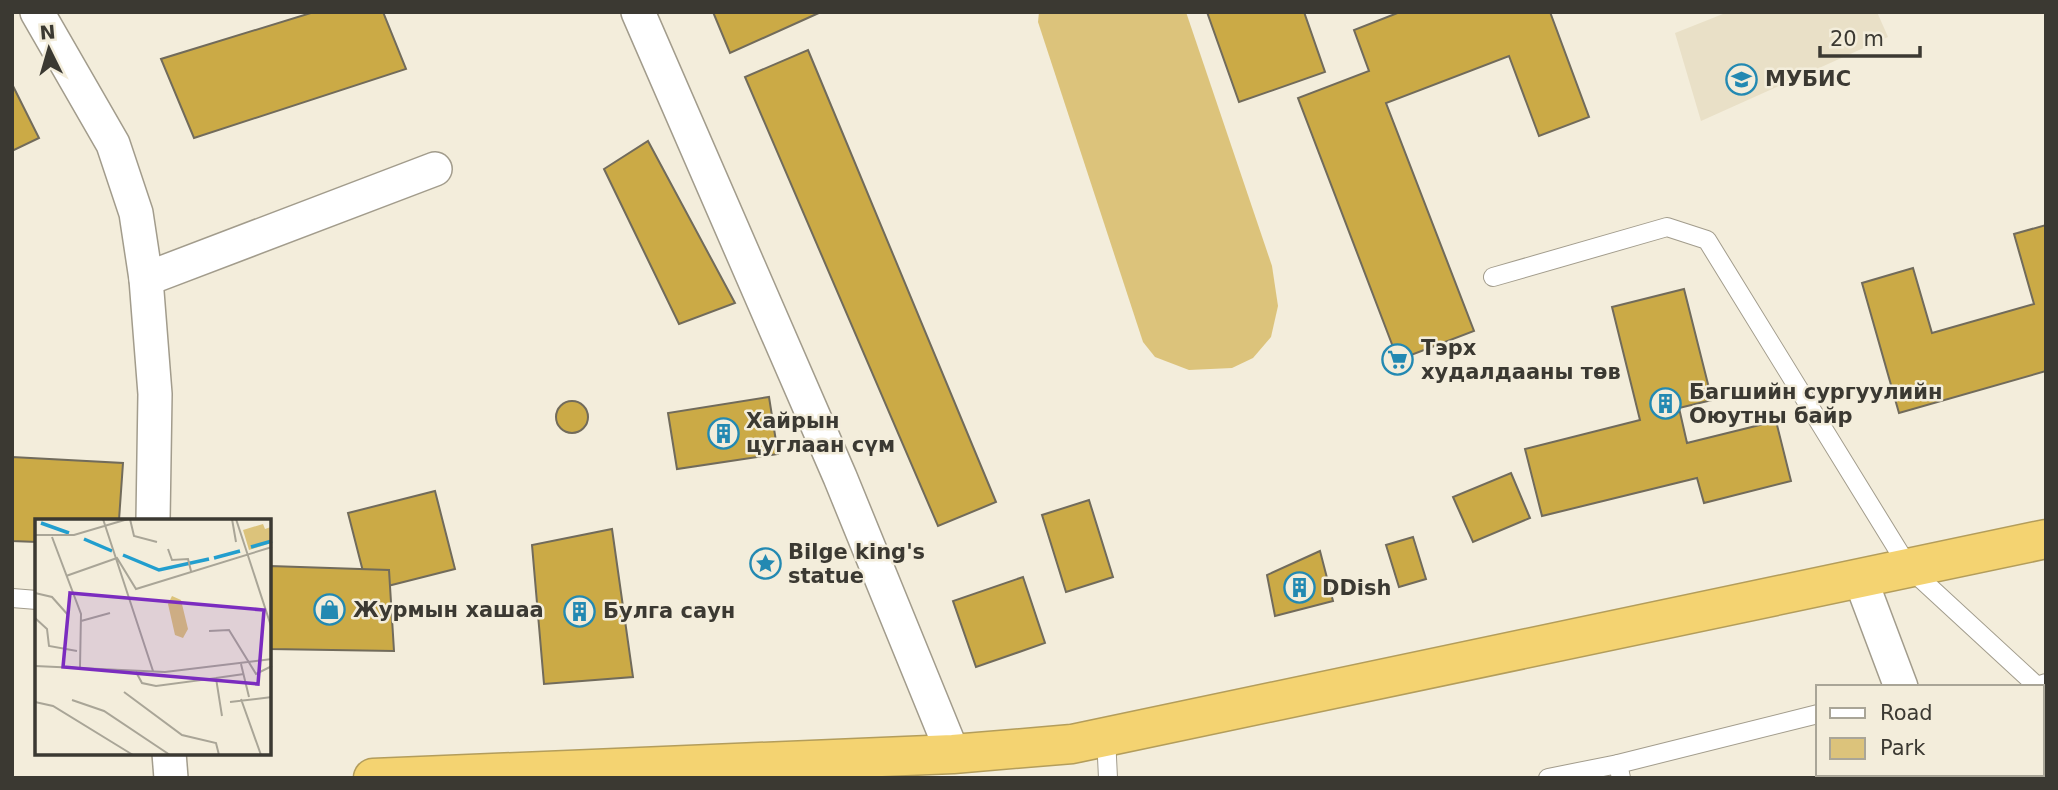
<svg xmlns="http://www.w3.org/2000/svg" width="2058" height="790" font-family="'DejaVu Sans',sans-serif">
<style>
.built{fill:#e9e0c7}
.green{fill:#dcc37b}
.building{fill:#cbaa46;stroke:#716b5b;stroke-width:2}
.lines{fill:none;stroke-linecap:round;stroke-linejoin:round}
.lane-casing{stroke:#a29c8c;stroke-width:20}
.street-casing{stroke:#a29c8c;stroke-width:36}
.highway-casing{stroke:#b39d5b;stroke-width:41}
.lane{stroke:#fff;stroke-width:18}
.street{stroke:#fff;stroke-width:33}
.highway{stroke:#f4d371;stroke-width:38}
.labels{text-anchor:middle;dominant-baseline:central;stroke-width:5;stroke-linejoin:round;paint-order:stroke}
.poi-label{font-size:21px;font-weight:bold;fill:#3b3932;stroke:#f3eddb;text-anchor:start}
.inset-river{fill:none;stroke:#229ece;stroke-width:3.5}
.inset-road{fill:none;stroke:#a9a597;stroke-width:2}
.view{fill:#7b2cbf;fill-opacity:0.15;stroke:#7b2cbf;stroke-width:3.5}
.inset-edge{fill:none;stroke:#3b3932;stroke-width:3.5}
</style>
<rect width="100%" height="100%" fill="#f3eddb"/>
<!-- built -->
<path class="built" d="M 1728,12 L 1877,12 L 1888,37 L 1701,121 L 1675,33 Z"/>
<!-- green -->
<path class="green" d="M 1039,12 L 1186,12 L 1272,266 L 1278,306 L 1271,337 L 1253,358 L 1232,368 L 1189,370 L 1155,357 L 1143,342 L 1038,22 Z"/>
<!-- building -->
<g class="building">
<path d="M 314,12 L 383,12 L 406,69 L 194,138 L 161,59 Z"/>
<path d="M 713,12 L 821,12 L 730,53 Z"/>
<path d="M 1207,12 L 1304,12 L 1325,72 L 1239,102 Z"/>
<path d="M 1400,12 L 1550,12 L 1589,117 L 1539,136 L 1509,56 L 1386,103 L 1474,331 L 1398,360 L 1298,98 L 1369,71 L 1354,30 Z"/>
<path d="M 808,50 L 996,502 L 938,526 L 745,77 Z"/>
<path d="M 12,84 L 39,138 L 12,151 Z"/>
<path d="M 648,141 L 735,303 L 679,324 L 604,169 Z"/>
<path d="M 2046,225 L 2046,371 L 1899,413 L 1862,283 L 1913,268 L 1932,333 L 2034,304 L 2014,234 Z"/>
<path d="M 1684,289 L 1712,400 L 1679,408 L 1687,443 L 1776,421 L 1791,481 L 1704,503 L 1697,478 L 1542,516 L 1525,449 L 1640,420 L 1612,307 Z"/>
<path d="M 769,397 L 778,454 L 677,469 L 668,413 Z"/>
<circle cx="572" cy="417" r="16"/>
<path d="M 12,457 L 123,463 L 119,520 L 37,520 L 37,542 L 12,541 Z"/>
<path d="M 1511,473 L 1530,518 L 1473,542 L 1453,497 Z"/>
<path d="M 435,491 L 455,569 L 368,591 L 348,513 Z"/>
<path d="M 1089,500 L 1113,577 L 1066,592 L 1042,515 Z"/>
<path d="M 612,529 L 633,677 L 544,684 L 532,545 Z"/>
<path d="M 1413,537 L 1426,579 L 1399,587 L 1386,545 Z"/>
<path d="M 1320,551 L 1333,601 L 1275,616 L 1267,575 Z"/>
<path d="M 270,566 L 389,570 L 394,651 L 270,649 Z"/>
<path d="M 1023,577 L 1045,643 L 976,667 L 953,601 Z"/>
</g>
<g class="lines">
<defs>
<g id="lane">
<path d="M 1493,277 L 1667,227 L 1707,240 L 1909,568 L 2037,686 L 2046,683"/>
<path d="M 12,598 L 37,600"/>
<path d="M 1106,737 L 1108,778"/>
<path d="M 1618,764 L 1818,714"/>
<path d="M 1548,778 L 1618,764 L 1621,778"/>
</g>
<g id="street">
<path d="M 37,12 L 113,144 L 136,213 L 146,279 L 155,394 L 153,520"/>
<path d="M 638,12 L 840,477 L 953,754"/>
<path d="M 146,279 L 435,169"/>
<path d="M 1860,578 L 1901,687"/>
<path d="M 169,753 L 171,778"/>
<path d="M 1928,774 L 1929,778"/>
</g>
<path id="highway" d="M 373,778 L 953,754 L 1072,744 L 2046,539"/>
</defs>
<!-- lane casing -->
<use href="#lane" class="lane-casing"/>
<!-- street casing -->
<use href="#street" class="street-casing"/>
<!-- highway casing -->
<use href="#highway" class="highway-casing"/>
<!-- lane -->
<use href="#lane" class="lane"/>
<!-- street -->
<use href="#street" class="street"/>
<!-- highway -->
<use href="#highway" class="highway"/>
</g>
<!-- icons -->
<defs>
<symbol id="school-ring" viewBox="-11 -11 22 22"><circle r="9.5" fill="#f3eddb" stroke="#2389b2" stroke-width="1.5"/><path d="M0-5L7-2L0 1L-7-2ZM-4 1L0 2.5L4 1V4Q0 6-4 4Z" fill="#2389b2"/></symbol>
<symbol id="supermarket-ring" viewBox="-11 -11 22 22"><circle r="9.5" fill="#f3eddb" stroke="#2389b2" stroke-width="1.5"/><path d="M-6-5.5h2.5l.6 2H6L4.5 2H-2.5L-4.4-4H-6ZM-1.5 3.2a1.3 1.3 0 1 0 .1 0ZM3 3.2a1.3 1.3 0 1 0 .1 0Z" fill="#2389b2"/></symbol>
<symbol id="building-ring" viewBox="-11 -11 22 22"><circle r="9.5" fill="#f3eddb" stroke="#2389b2" stroke-width="1.5"/><path d="M-4-6H4V6H1V3H-1V6H-4ZM-2.5-4.3h1.7v1.8h-1.7ZM.8-4.3h1.7v1.8H.8ZM-2.5-1h1.7V.8h-1.7ZM.8-1h1.7V.8H.8Z" fill="#2389b2"/></symbol>
<symbol id="sight-ring" viewBox="-11 -11 22 22"><circle r="9.5" fill="#f3eddb" stroke="#2389b2" stroke-width="1.5"/><path d="M0-6L1.8-2.2L6-1.7L2.9 1.2L3.7 5.4L0 3.3L-3.7 5.4L-2.9 1.2L-6-1.7L-1.8-2.2Z" fill="#2389b2"/></symbol>
<symbol id="shop-ring" viewBox="-11 -11 22 22"><circle r="9.5" fill="#f3eddb" stroke="#2389b2" stroke-width="1.5"/><path d="M-5-2.5h2.3a2.7 3.5 0 0 1 5.4 0H5L5.5 6h-11ZM-1.5-2.5h3a1.5 2.3 0 0 0-3 0Z" fill="#2389b2"/></symbol>
</defs>
<g fill-rule="evenodd">
<use href="#school-ring" x="1724" y="62" width="35" height="35"/>
<use href="#supermarket-ring" x="1380" y="342" width="35" height="35"/>
<use href="#building-ring" x="1648" y="386" width="35" height="35"/>
<use href="#building-ring" x="706" y="416" width="35" height="35"/>
<use href="#sight-ring" x="748" y="546" width="35" height="35"/>
<use href="#building-ring" x="1282" y="570" width="35" height="35"/>
<use href="#shop-ring" x="312" y="592" width="35" height="35"/>
<use href="#building-ring" x="562" y="594" width="35" height="35"/>
</g>
<g class="labels">
<!-- poi labels -->
<g class="poi-label">
<text x="1765" y="79">МУБИС</text>
<text x="1421" y="348">Тэрх<tspan x="1421" dy="24">худалдааны төв</tspan></text>
<text x="1689" y="392">Багшийн сургуулийн<tspan x="1689" dy="24">Оюутны байр</tspan></text>
<text x="746" y="421">Хайрын<tspan x="746" dy="24">цуглаан сүм</tspan></text>
<text x="788" y="552">Bilge king's<tspan x="788" dy="24">statue</tspan></text>
<text x="1322" y="588">DDish</text>
<text x="353" y="610">Журмын хашаа</text>
<text x="603" y="611">Булга саун</text>
</g>
</g>
<!-- overview -->
<g transform="translate(35 519)">
<rect width="236" height="236" fill="#f3eddb"/>
<path d="M 228,5 L 230,10 L 236,8 L 236,24 L 214,31 L 208,11 ZM 137,77 L 146,81 L 153,110 L 148,119 L 140,116 L 133,85 Z" fill="#dcc37b"/>
<path class="inset-river" d="M 6,4 L 34,14M 49,20 L 77,32M 216,28 L 237,22M 88,36 L 124,51 L 174,40M 179,39 L 205,32"/>
<path class="inset-road" d="M 68,0 L 118,152M 95,0 L 99,17 L 122,23M 197,0 L 201,23M 201,0 L 237,110M 0,16 L 39,16 L 93,0M 17,18 L 46,95 L 45,148M 133,30 L 137,41 L 153,40 L 156,52M 31,57 L 82,39 L 101,70 L 237,28M 0,74 L 17,78 L 33,96M 0,99 L 12,110 L 14,127 L 42,132M 46,102 L 75,94M 174,112 L 194,111 L 221,155 L 237,147M 206,145 L 214,178M 0,147 L 130,153 L 237,140M 101,153 L 107,164 L 121,167 L 181,159 L 187,197M 181,159 L 209,155M 89,173 L 147,216 L 181,224 L 184,236M 206,180 L 226,236M 37,181 L 69,192 L 135,236M 0,183 L 18,187 L 98,236M 195,183 L 237,178"/>
<path class="view" d="M 35,74 L 229,91 L 223,165 L 28,148 Z"/>
<rect width="236" height="236" class="inset-edge"/>
</g>
<!-- border -->
<rect width="2058" height="790" fill="none" stroke="#3b3932" stroke-width="28"/>
<!-- legend -->
<rect x="1816" y="685" width="228" height="91" fill="#f3eddb" stroke="#a9a597" stroke-width="2"/>
<rect x="1830" y="708" width="35" height="10" fill="#ffffff" stroke="#a9a597" stroke-width="2"/>
<text x="1880" y="720" font-size="21" fill="#3b3932">Road</text>
<rect x="1830" y="738" width="35" height="21" fill="#dcc37b" stroke="#a9a597" stroke-width="2"/>
<text x="1880" y="755" font-size="21" fill="#3b3932">Park</text>
<!-- north arrow -->
<g transform="translate(49 49) rotate(355)" stroke="#f3eddb" stroke-width="5" paint-order="stroke">
<path d="M0-5L12 26L0 18L-12 26Z" fill="#3b3932"/>
<text y="-10" font-size="19" font-weight="bold" text-anchor="middle" fill="#3b3932">N</text>
</g>
<!-- scale -->
<path d="M1820 46v10h100v-10" fill="none" stroke="#3b3932" stroke-width="3.5"/>
<text x="1830" y="46" font-size="21" fill="#3b3932" stroke="#f3eddb" stroke-width="5" paint-order="stroke">20 m</text>
</svg>
